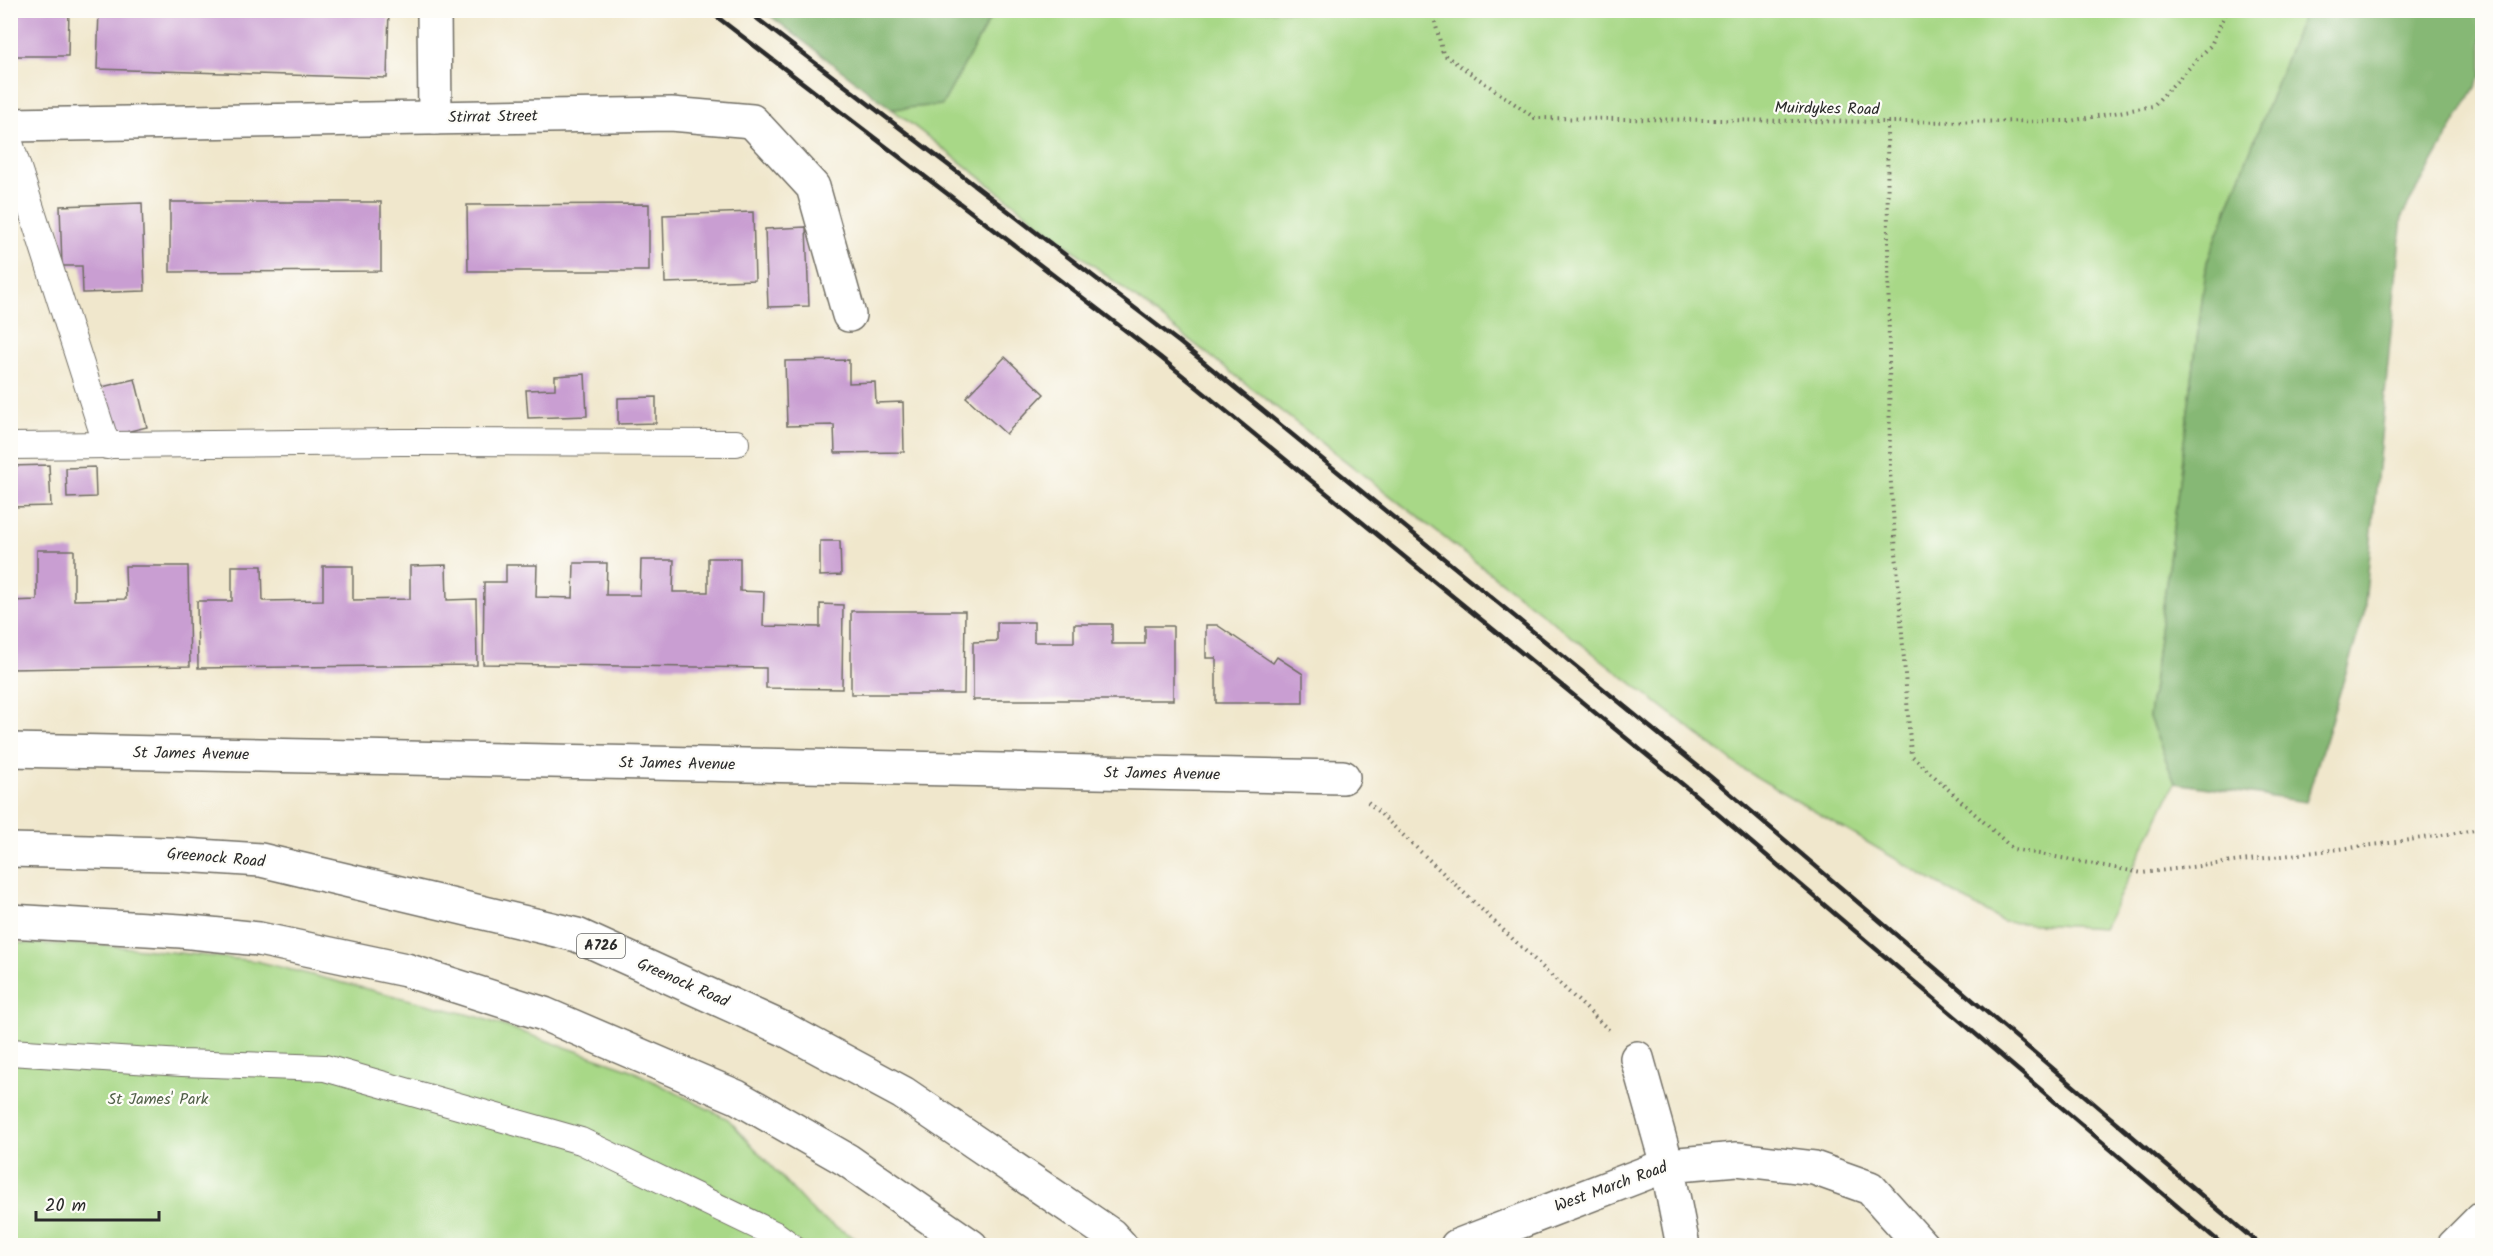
<svg xmlns="http://www.w3.org/2000/svg" width="2493" height="1256" font-family="Kalam,sans-serif">
<style>
.green{fill:#a8d887;stroke:#6a8259;stroke-width:1.5}
.forest{fill:#86b874;stroke:#587250;stroke-width:1.5}
.building{fill:#c99ed2}
.lines{fill:none;stroke-linecap:round;stroke-linejoin:round}
.service-casing{stroke:#706d63;stroke-width:28}
.minor-casing{stroke:#706d63;stroke-width:36}
.primary-casing{stroke:#706d63;stroke-width:36}
.path{stroke:#706d63;stroke-width:4;stroke-dasharray:1.5 4.5;stroke-linecap:butt}
.service{stroke:#fff;stroke-width:26}
.minor{stroke:#fff;stroke-width:33}
.primary{stroke:#fff;stroke-width:33}
.rail{stroke:#2b2b2b;stroke-width:4.5}
.labels{text-anchor:middle;dominant-baseline:central;stroke-width:4.5;stroke-linejoin:round;paint-order:stroke}
.shield{fill:#fdfcf7;stroke:#6a6a68;stroke-width:1.5}
.shield-label{font-size:15px;font-weight:bold;fill:#2b2b2b}
.street-label{font-size:16px;fill:#2b2b2b;stroke:#fdfcf7}
.park-label{font-size:16px;fill:#505f47;stroke:#fdfcf7}
</style>
<rect width="100%" height="100%" fill="#fdfcf7"/>
<filter id="ink" filterUnits="userSpaceOnUse"><feTurbulence type="fractalNoise" baseFrequency=".0167" numOctaves="2"/><feDisplacementMap in="SourceGraphic" scale="12" xChannelSelector="R" yChannelSelector="G"/><feConvolveMatrix kernelMatrix="1 2 1 2 8 2 1 2 1" color-interpolation-filters="sRGB"/></filter>
<filter id="wash" filterUnits="userSpaceOnUse"><feTurbulence type="fractalNoise" baseFrequency=".008" numOctaves="4" result="noise"/><feDisplacementMap in="SourceGraphic" scale="24" xChannelSelector="R" yChannelSelector="G"/><feGaussianBlur stdDeviation="1.35" result="paint"/><feColorMatrix in="noise" values="0 0 0 0 0 0 0 0 0 0 0 0 0 0 0 0 0 1.4 0 .05"/><feComposite in="paint" operator="in"/></filter>
<g filter="url(#wash)">
<rect width="100%" height="100%" fill="#f0e7cc"/>
<!-- green -->
<g class="green">
<path d="M 994,11 L 2305,11 L 2207,262 L 2149,717 L 2175,783 L 2104,928 L 2003,922 L 1741,768 L 892,109 L 942,105 Z"/>
<path d="M 11,943 L 103,945 L 256,961 L 478,1017 L 629,1069 L 728,1119 L 816,1215 L 866,1245 L 11,1246 Z"/>
</g>
<!-- forest -->
<g class="forest">
<path d="M 2305,10 L 2482,11 L 2482,75 L 2402,216 L 2364,614 L 2306,802 L 2175,783 L 2149,717 L 2207,262 Z"/>
<path d="M 764,11 L 994,11 L 942,105 L 892,109 Z"/>
</g>
<g id="blocks">
<!-- building -->
<g class="building">
<path d="M 10,10 L 69,10 L 68,56 L 10,56 Z"/>
<path d="M 99,10 L 389,10 L 387,78 L 97,69 Z"/>
<path d="M 170,202 L 381,202 L 381,271 L 170,272 Z"/>
<path d="M 142,203 L 145,291 L 83,293 L 82,266 L 62,266 L 60,206 Z"/>
<path d="M 649,204 L 649,271 L 468,271 L 467,205 Z"/>
<path d="M 753,212 L 755,280 L 665,283 L 663,215 Z"/>
<path d="M 806,227 L 809,306 L 768,307 L 765,229 Z"/>
<path d="M 1005,357 L 1044,394 L 1006,434 L 966,397 Z"/>
<path d="M 849,360 L 849,383 L 875,382 L 876,403 L 903,402 L 904,452 L 835,453 L 834,425 L 787,426 L 785,361 Z"/>
<path d="M 585,374 L 587,416 L 528,418 L 526,390 L 555,389 L 555,376 Z"/>
<path d="M 135,379 L 147,427 L 113,435 L 102,387 Z"/>
<path d="M 656,397 L 656,423 L 618,424 L 618,398 Z"/>
<path d="M 49,465 L 51,506 L 10,507 L 10,466 Z"/>
<path d="M 95,467 L 96,497 L 67,498 L 66,468 Z"/>
<path d="M 820,541 L 840,541 L 841,575 L 820,576 Z"/>
<path d="M 37,550 L 74,550 L 74,600 L 126,599 L 125,566 L 188,566 L 190,666 L 10,669 L 10,601 L 37,600 Z"/>
<path d="M 708,558 L 740,558 L 740,591 L 764,592 L 763,626 L 820,627 L 820,604 L 843,605 L 842,689 L 766,688 L 766,668 L 483,664 L 484,582 L 506,582 L 506,565 L 537,565 L 536,597 L 573,598 L 574,563 L 607,563 L 606,595 L 640,595 L 641,560 L 674,560 L 673,592 L 708,592 Z"/>
<path d="M 446,565 L 447,600 L 476,599 L 477,665 L 198,668 L 197,601 L 232,601 L 232,566 L 262,566 L 263,601 L 323,600 L 323,566 L 353,566 L 353,600 L 410,599 L 410,566 Z"/>
<path d="M 851,611 L 965,611 L 964,694 L 851,694 Z"/>
<path d="M 997,622 L 1034,622 L 1034,642 L 1074,642 L 1074,624 L 1112,624 L 1112,644 L 1145,644 L 1145,626 L 1173,626 L 1173,700 L 973,700 L 973,642 L 997,641 Z"/>
<path d="M 1206,625 L 1217,625 L 1273,663 L 1277,657 L 1303,674 L 1303,703 L 1216,703 L 1216,658 L 1206,658 Z"/>
</g>
</g>
</g>
<g filter="url(#ink)">
<use href="#blocks" fill-opacity="0" stroke="#706d63" stroke-width="1.5"/>
<g class="lines">
<defs>
<g id="service">
<path d="M 10,143 L 107,446"/>
<path d="M 10,446 L 402,442 L 736,443"/>
<path d="M 10,1052 L 182,1063 L 325,1068 L 581,1141 L 776,1235 L 791,1246"/>
</g>
<g id="minor">
<path d="M 434,10 L 435,118"/>
<path d="M 10,125 L 671,114 L 752,121 L 813,187 L 849,315"/>
<path d="M 10,750 L 1343,777"/>
<path d="M 1637,1058 L 1667,1165 L 1683,1246"/>
<path d="M 1457,1246 L 1667,1165 L 1737,1159 L 1814,1168 L 1870,1188 L 1922,1246"/>
<path d="M 2454,1246 L 2482,1218"/>
</g>
<g id="primary">
<path d="M 10,850 L 168,854 L 261,860 L 577,935 L 784,1029 L 903,1093 L 1111,1235 L 1121,1246"/>
<path d="M 10,921 L 181,931 L 259,939 L 406,970 L 544,1014 L 737,1097 L 847,1160 L 971,1246"/>
</g>
</defs>
<!-- service casing -->
<use href="#service" class="service-casing"/>
<!-- minor casing -->
<use href="#minor" class="minor-casing"/>
<!-- primary casing -->
<use href="#primary" class="primary-casing"/>
<!-- path -->
<g class="path">
<path d="M 1432,10 L 1443,54 L 1535,118 L 1887,122 L 2070,121 L 2153,106 L 2211,45 L 2227,10"/>
<path d="M 1887,122 L 1890,471 L 1911,755 L 2013,849 L 2142,873 L 2389,843 L 2482,829"/>
<path d="M 1368,802 L 1611,1032"/>
</g>
<!-- service -->
<use href="#service" class="service"/>
<!-- minor -->
<use href="#minor" class="minor"/>
<!-- primary -->
<use href="#primary" class="primary"/>
<!-- rail -->
<g class="rail">
<path d="M 708,10 L 1160,357 L 1692,792 L 2224,1246"/>
<path d="M 746,10 L 1179,342 L 1711,777 L 2261,1246"/>
</g>
</g>
</g>
<g class="labels">
<!-- shield labels -->
<rect class="shield" x="577" y="934" width="48" height="24" rx="4.5"/>
<g class="shield-label">
<text x="601" y="946">A726</text>
</g>
<!-- street labels -->
<g class="street-label">
<text transform="translate(1827 109) rotate(1)">Muirdykes Road</text>
<text transform="translate(493 117) rotate(-1)">Stirrat Street</text>
<text transform="translate(191 754) rotate(1)">St James Avenue</text>
<text transform="translate(677 764) rotate(1)">St James Avenue</text>
<text transform="translate(1162 774) rotate(1)">St James Avenue</text>
<text transform="translate(216 858) rotate(5)">Greenock Road</text>
<text transform="translate(683 983) rotate(24)">Greenock Road</text>
<text transform="translate(1611 1187) rotate(-20)">West March Road</text>
</g>
<!-- park labels -->
<g class="park-label">
<text x="158" y="1099">St James' Park</text>
</g>
</g>
<!-- margin -->
<rect width="2493" height="1256" fill="none" stroke="#fdfcf7" stroke-width="36"/>
<!-- scale -->
<path d="M36 1211v9h123v-9" fill="none" stroke="#2b2b2b" stroke-width="3"/>
<text x="45" y="1211" font-size="18" fill="#2b2b2b" stroke="#fdfcf7" stroke-width="4.5" paint-order="stroke">20 m</text>
</svg>
